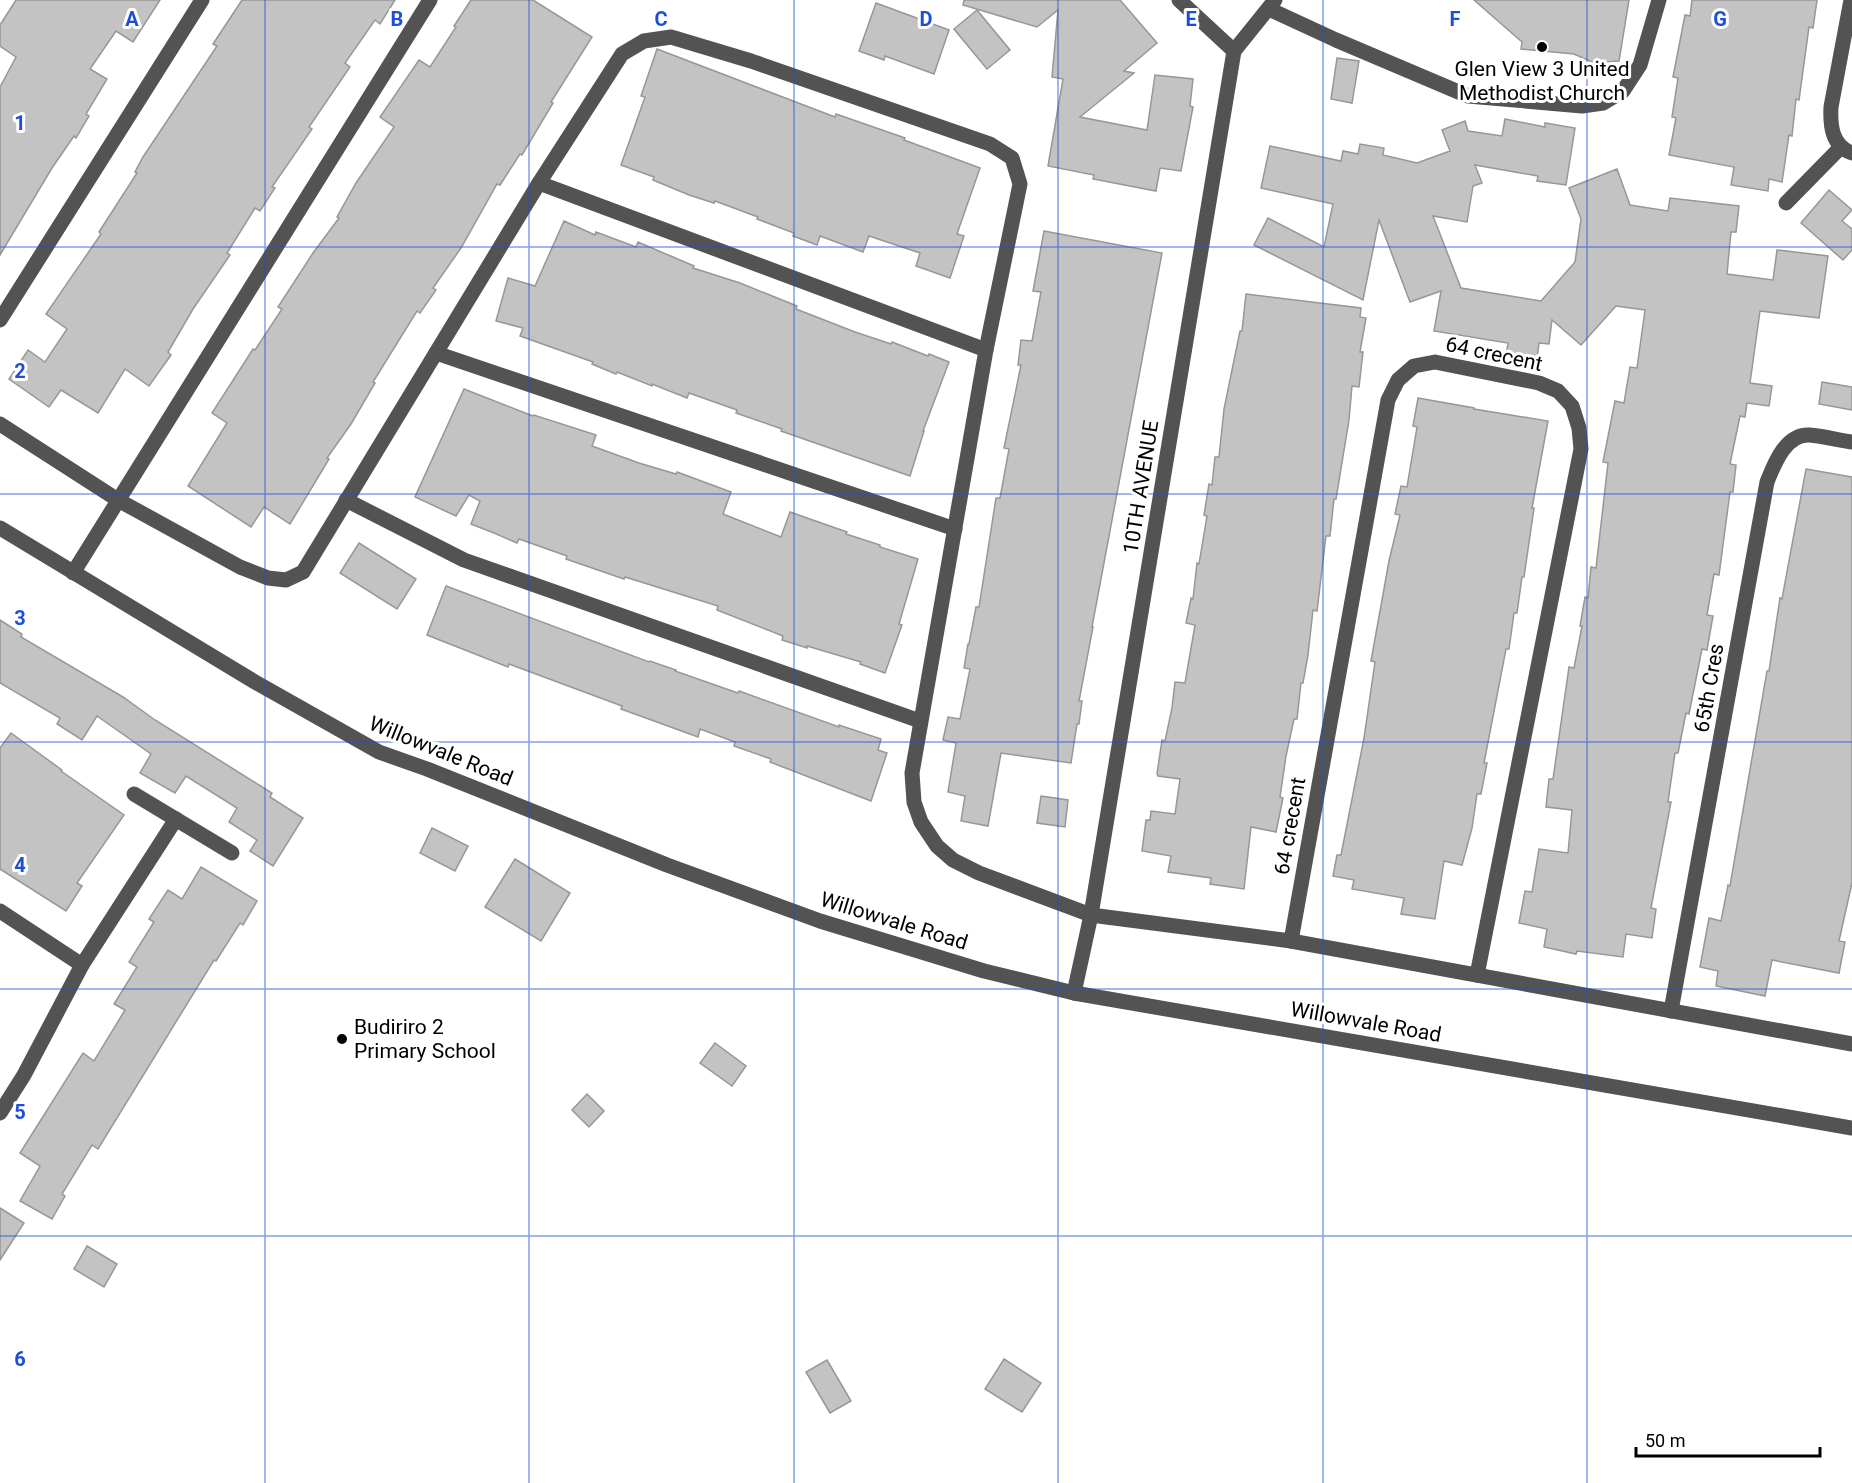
<svg xmlns="http://www.w3.org/2000/svg" width="1852" height="1483" font-family="Roboto,sans-serif">
<style>
.building{fill:#c3c3c3;stroke:#979797;stroke-width:1.5}
.lines{fill:none;stroke-linecap:round;stroke-linejoin:round}
.minor{stroke:#535353;stroke-width:15}
.grid{fill:none;stroke:#1d4ed8;stroke-width:1.5;stroke-opacity:0.55}
.poi-dot{fill:#000;stroke:#fff;stroke-width:2}
.labels{text-anchor:middle;dominant-baseline:central;stroke-width:6;stroke-linejoin:round;paint-order:stroke}
.poi-label{font-size:21px;fill:#000;stroke:#fff}
.street-label{font-size:21px;fill:#000;stroke:#fff}
.grid-label{font-size:20px;text-anchor:middle;font-weight:bold;fill:#1d4ed8;stroke:#fff;stroke-width:6;stroke-linejoin:round;paint-order:stroke}
</style>
<rect width="100%" height="100%" fill="#fff"/>
<!-- building -->
<g class="building">
<path d="M 16,0 L 160,0 L 133,42 L 116,31 L 90,69 L 107,79 L 86,114 L 89,116 L 76,138 L 74,136 L 52,168 L 0,255 L 0,87 L 16,57 L 0,46 L 0,25 Z"/>
<path d="M 242,0 L 395,0 L 380,24 L 375,20 L 345,63 L 350,67 L 309,127 L 312,129 L 272,187 L 275,188 L 260,211 L 255,208 L 227,253 L 230,255 L 193,309 L 168,352 L 171,355 L 149,386 L 125,369 L 98,413 L 61,390 L 49,407 L 9,379 L 28,350 L 45,362 L 67,329 L 46,314 L 101,234 L 99,232 L 137,173 L 135,172 L 143,157 L 217,46 L 213,44 Z"/>
<path d="M 471,0 L 533,0 L 592,37 L 551,102 L 553,103 L 522,155 L 520,154 L 500,185 L 497,184 L 461,248 L 433,288 L 436,290 L 420,313 L 417,311 L 373,382 L 375,383 L 351,424 L 327,458 L 329,459 L 290,524 L 264,507 L 251,527 L 188,486 L 227,423 L 212,413 L 253,349 L 255,350 L 282,309 L 278,307 L 313,253 L 339,218 L 337,217 L 356,183 L 394,127 L 380,117 L 419,60 L 430,67 L 456,27 L 454,26 Z"/>
<path d="M 964,0 L 1120,0 L 1157,43 L 1124,71 L 1134,73 L 1080,117 L 1147,130 L 1155,75 L 1193,79 L 1190,106 L 1193,107 L 1181,171 L 1160,168 L 1156,191 L 1093,179 L 1094,175 L 1048,166 L 1063,79 L 1052,77 L 1058,10 L 1037,27 L 963,5 Z"/>
<path d="M 1474,0 L 1629,0 L 1619,61 L 1594,63 L 1574,54 L 1521,49 L 1522,42 Z"/>
<path d="M 1692,0 L 1817,0 L 1813,28 L 1809,27 L 1799,100 L 1796,99 L 1792,136 L 1789,135 L 1782,182 L 1769,179 L 1768,191 L 1731,185 L 1734,167 L 1669,155 L 1676,118 L 1672,117 L 1678,78 L 1673,77 L 1685,15 L 1690,16 Z"/>
<path d="M 876,3 L 949,30 L 934,74 L 885,56 L 884,60 L 859,51 Z"/>
<path d="M 977,10 L 1010,50 L 987,69 L 954,29 Z"/>
<path d="M 657,49 L 835,117 L 836,114 L 905,138 L 904,140 L 980,168 L 957,234 L 964,236 L 950,278 L 916,266 L 920,253 L 869,236 L 863,252 L 820,236 L 817,245 L 793,236 L 794,233 L 757,219 L 758,217 L 715,201 L 714,203 L 689,195 L 653,180 L 654,177 L 621,165 L 645,97 L 641,96 Z"/>
<path d="M 1337,58 L 1359,61 L 1352,103 L 1331,99 Z"/>
<path d="M 1505,119 L 1545,127 L 1545,123 L 1575,128 L 1566,185 L 1537,181 L 1538,176 L 1475,165 L 1482,183 L 1473,186 L 1467,222 L 1433,216 L 1461,288 L 1541,301 L 1575,262 L 1581,219 L 1569,188 L 1617,169 L 1630,205 L 1668,211 L 1670,198 L 1739,206 L 1736,232 L 1731,232 L 1727,274 L 1773,280 L 1777,250 L 1828,256 L 1819,318 L 1760,311 L 1750,383 L 1772,386 L 1769,406 L 1747,403 L 1745,417 L 1740,416 L 1730,464 L 1736,465 L 1733,492 L 1730,492 L 1719,575 L 1714,574 L 1707,615 L 1713,616 L 1707,650 L 1702,649 L 1689,714 L 1686,713 L 1678,753 L 1675,753 L 1668,802 L 1671,802 L 1651,908 L 1656,909 L 1652,938 L 1626,934 L 1623,957 L 1577,951 L 1576,954 L 1544,947 L 1547,929 L 1519,923 L 1525,891 L 1532,892 L 1539,849 L 1568,853 L 1572,810 L 1546,807 L 1549,779 L 1553,779 L 1569,667 L 1574,668 L 1582,626 L 1580,626 L 1585,597 L 1588,598 L 1591,567 L 1596,568 L 1608,463 L 1603,462 L 1615,401 L 1624,403 L 1630,367 L 1637,368 L 1645,310 L 1616,306 L 1581,345 L 1552,320 L 1549,344 L 1539,343 L 1537,359 L 1506,355 L 1508,343 L 1434,331 L 1441,291 L 1410,302 L 1379,220 L 1363,300 L 1254,245 L 1268,218 L 1324,247 L 1333,204 L 1261,188 L 1270,146 L 1341,161 L 1343,151 L 1358,154 L 1360,144 L 1384,148 L 1383,155 L 1417,163 L 1450,151 L 1442,130 L 1465,121 L 1468,131 L 1502,136 Z"/>
<path d="M 1829,190 L 1852,210 L 1842,221 L 1852,229 L 1852,250 L 1843,260 L 1801,223 Z"/>
<path d="M 564,221 L 595,235 L 596,232 L 636,247 L 638,242 L 694,266 L 693,268 L 740,283 L 797,306 L 796,309 L 855,332 L 891,344 L 892,342 L 928,356 L 929,354 L 949,362 L 923,431 L 924,431 L 910,476 L 781,431 L 782,429 L 736,413 L 737,410 L 689,393 L 687,398 L 652,384 L 652,386 L 617,372 L 616,374 L 592,364 L 593,362 L 520,336 L 523,328 L 496,321 L 508,278 L 535,286 Z"/>
<path d="M 1044,231 L 1162,253 L 1092,627 L 1093,627 L 1079,701 L 1082,701 L 1079,724 L 1077,724 L 1071,763 L 1001,753 L 988,826 L 961,821 L 965,796 L 948,792 L 956,743 L 943,740 L 948,717 L 960,719 L 970,669 L 964,668 L 968,644 L 969,644 L 976,607 L 979,607 L 996,498 L 1000,498 L 1009,449 L 1004,448 L 1021,365 L 1018,365 L 1021,340 L 1032,341 L 1041,292 L 1033,291 Z"/>
<path d="M 1246,294 L 1361,308 L 1360,317 L 1366,318 L 1360,352 L 1363,352 L 1359,387 L 1352,386 L 1349,420 L 1336,499 L 1334,499 L 1330,536 L 1326,536 L 1317,611 L 1313,610 L 1308,655 L 1303,683 L 1301,683 L 1297,719 L 1294,719 L 1286,756 L 1280,797 L 1283,798 L 1276,832 L 1251,827 L 1244,889 L 1210,884 L 1211,878 L 1168,872 L 1171,856 L 1142,851 L 1146,820 L 1150,820 L 1151,811 L 1175,814 L 1180,779 L 1158,776 L 1157,774 L 1162,740 L 1165,741 L 1172,708 L 1175,682 L 1185,683 L 1195,625 L 1186,623 L 1191,598 L 1193,599 L 1197,563 L 1199,564 L 1207,516 L 1204,515 L 1209,484 L 1212,485 L 1215,457 L 1219,457 L 1224,409 L 1240,331 L 1242,331 Z"/>
<path d="M 1822,382 L 1852,387 L 1852,410 L 1819,404 Z"/>
<path d="M 464,389 L 533,416 L 534,415 L 596,435 L 592,446 L 639,463 L 676,474 L 677,472 L 731,492 L 723,514 L 781,537 L 790,512 L 847,532 L 846,534 L 880,545 L 880,547 L 918,559 L 899,624 L 902,625 L 885,673 L 860,664 L 861,662 L 807,646 L 807,648 L 782,640 L 783,636 L 717,610 L 718,606 L 625,577 L 624,579 L 566,559 L 567,556 L 519,539 L 517,543 L 494,533 L 471,524 L 480,501 L 469,495 L 456,516 L 415,497 Z"/>
<path d="M 1418,398 L 1474,408 L 1474,409 L 1548,421 L 1532,508 L 1534,508 L 1524,577 L 1522,577 L 1517,613 L 1514,613 L 1509,649 L 1506,649 L 1484,763 L 1487,763 L 1481,794 L 1477,794 L 1472,828 L 1462,865 L 1444,861 L 1435,919 L 1401,914 L 1404,898 L 1352,889 L 1354,880 L 1333,876 L 1337,855 L 1341,855 L 1364,738 L 1375,662 L 1371,661 L 1389,561 L 1400,515 L 1395,514 L 1401,486 L 1407,487 L 1417,427 L 1413,426 Z"/>
<path d="M 1806,469 L 1852,477 L 1852,883 L 1839,941 L 1845,942 L 1839,973 L 1772,960 L 1765,996 L 1716,986 L 1718,971 L 1700,967 L 1709,918 L 1721,921 L 1728,885 L 1730,886 L 1767,671 L 1769,671 L 1780,598 L 1782,599 Z"/>
<path d="M 359,543 L 416,579 L 397,609 L 340,573 Z"/>
<path d="M 446,586 L 649,662 L 650,661 L 676,670 L 675,671 L 738,693 L 739,691 L 839,727 L 839,725 L 881,739 L 878,750 L 887,753 L 871,801 L 770,762 L 771,759 L 734,746 L 735,742 L 700,729 L 698,737 L 621,709 L 622,706 L 509,664 L 508,667 L 427,635 Z"/>
<path d="M 0,620 L 22,634 L 21,637 L 123,697 L 155,720 L 272,793 L 270,797 L 303,818 L 273,866 L 250,851 L 257,840 L 229,822 L 237,808 L 186,776 L 175,793 L 140,773 L 151,754 L 97,716 L 82,740 L 57,724 L 60,718 L 0,683 Z"/>
<path d="M 11,733 L 62,770 L 61,771 L 124,815 L 77,883 L 82,886 L 66,911 L 0,869 L 0,748 Z"/>
<path d="M 1041,796 L 1068,800 L 1065,827 L 1037,823 Z"/>
<path d="M 432,828 L 468,846 L 455,871 L 420,853 Z"/>
<path d="M 515,859 L 570,893 L 541,941 L 485,907 Z"/>
<path d="M 201,867 L 257,901 L 243,925 L 240,923 L 216,961 L 214,960 L 98,1149 L 92,1145 L 62,1194 L 65,1196 L 52,1219 L 20,1201 L 40,1166 L 20,1153 L 83,1053 L 94,1061 L 125,1010 L 114,1004 L 137,967 L 129,962 L 154,922 L 149,919 L 168,890 L 182,899 Z"/>
<path d="M 715,1043 L 746,1066 L 732,1086 L 700,1063 Z"/>
<path d="M 587,1094 L 604,1111 L 589,1127 L 572,1110 Z"/>
<path d="M 0,1208 L 24,1223 L 0,1260 Z"/>
<path d="M 87,1246 L 117,1264 L 104,1287 L 74,1269 Z"/>
<path d="M 1004,1359 L 1041,1383 L 1022,1412 L 985,1389 Z"/>
<path d="M 827,1360 L 851,1401 L 830,1413 L 806,1372 Z"/>
</g>
<g class="lines">
<!-- minor -->
<g class="minor">
<path d="M 1179,0 L 1234,51"/>
<path d="M 1851,0 L 1831,107 C 1830,126 1832,146 1852,153"/>
<path d="M 1269,9 L 1336,40 L 1468,96 L 1582,106 L 1603,103 L 1623,91 L 1640,65 L 1659,0"/>
<path d="M 539,183 L 986,350"/>
<path d="M 1786,203 L 1841,147"/>
<path d="M 0,320 L 202,0"/>
<path d="M 436,353 L 955,529"/>
<path d="M 0,424 L 118,500 L 240,567 L 268,578 L 286,580 L 303,572 L 539,183 L 622,54 L 644,41 L 671,37 L 751,61 L 990,144 L 1012,158 L 1020,184 L 986,350 L 912,773 L 914,802 L 921,822 L 937,846 L 953,860 L 979,873 L 1091,915 L 1291,941 L 1852,1044"/>
<path d="M 346,500 L 464,560 L 920,721"/>
<path d="M 0,528 L 255,682 L 379,752 L 427,769 L 667,865 L 820,921 L 984,971 L 1074,993 L 1852,1128"/>
<path d="M 73,573 L 430,0"/>
<path d="M 134,794 L 232,853"/>
<path d="M 0,911 L 82,965"/>
<path d="M 1291,941 L 1388,400 L 1398,380 L 1414,366 L 1435,362 L 1539,383 L 1558,391 L 1572,406 L 1579,428 L 1581,449 L 1477,975"/>
<path d="M 1074,993 L 1091,915 L 1234,51 L 1275,0"/>
<path d="M 1671,1011 L 1767,482 C 1774,465 1785,434 1809,435 C 1823,436 1838,440 1852,442"/>
<path d="M 0,1113 L 24,1075 L 82,965 L 176,819"/>
</g>
</g>
<!-- grid -->
<path class="grid" d="M 265,0 L 265,1483M 529,0 L 529,1483M 794,0 L 794,1483M 1058,0 L 1058,1483M 1323,0 L 1323,1483M 1587,0 L 1587,1483M 0,247 L 1852,247M 0,494 L 1852,494M 0,742 L 1852,742M 0,989 L 1852,989M 0,1236 L 1852,1236"/>
<!-- markers -->
<g class="poi-dot">
<circle cx="1542" cy="47" r="6"/>
<circle cx="342" cy="1039" r="6"/>
</g>
<g class="labels">
<!-- poi labels -->
<g class="poi-label">
<text x="1542" y="69">Glen View 3 United<tspan x="1542" dy="24">Methodist Church</tspan></text>
<text x="354" y="1027" text-anchor="start">Budiriro 2<tspan x="354" dy="24">Primary School</tspan></text>
</g>
<!-- street labels -->
<g class="street-label">
<text transform="translate(1494 354) rotate(12)">64 crecent</text>
<text transform="translate(1141 487) rotate(-81)">10TH AVENUE</text>
<text transform="translate(1709 688) rotate(-80)">65th Cres</text>
<text transform="translate(441 751) rotate(22)">Willowvale Road</text>
<text transform="translate(1290 826) rotate(-80)">64 crecent</text>
<text transform="translate(894 921) rotate(17)">Willowvale Road</text>
<text transform="translate(1366 1022) rotate(10)">Willowvale Road</text>
</g>
</g>
<g class="grid-label">
<text x="132" y="26">A</text>
<text x="397" y="26">B</text>
<text x="661" y="26">C</text>
<text x="926" y="26">D</text>
<text x="1191" y="26">E</text>
<text x="1455" y="26">F</text>
<text x="1720" y="26">G</text>
<text x="20" y="130">1</text>
<text x="20" y="378">2</text>
<text x="20" y="625">3</text>
<text x="20" y="872">4</text>
<text x="20" y="1119">5</text>
<text x="20" y="1366">6</text>
</g>
<!-- scale -->
<path d="M1636 1447v9h184v-9" fill="none" stroke="#000000" stroke-width="3"/>
<text x="1645" y="1447" font-size="18" fill="#000000" stroke="#ffffff" stroke-width="4.5" paint-order="stroke">50 m</text>
</svg>
